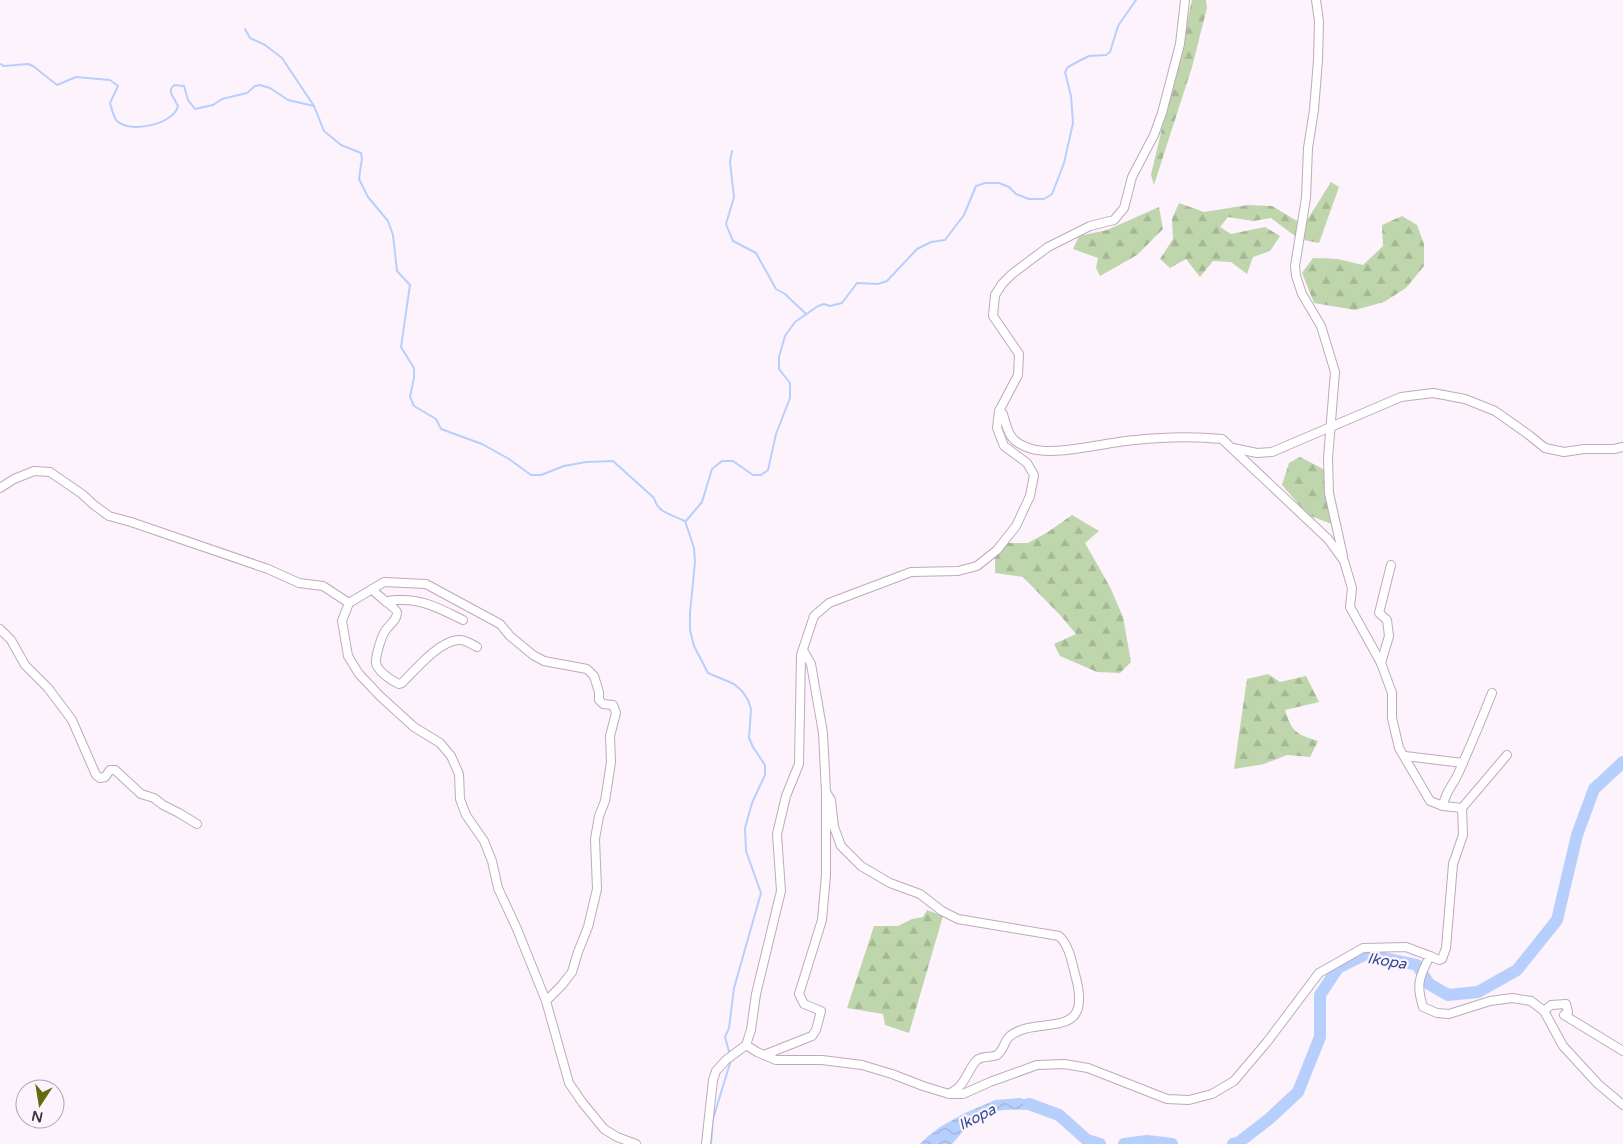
<svg xmlns="http://www.w3.org/2000/svg" width="1623" height="1144" font-family="'Varela Round',sans-serif">
<style>
.forest{fill:url(#forest-firs)}
.water{fill:url(#water-waves)}
.lines{fill:none;stroke-linecap:round;stroke-linejoin:round}
.stream{stroke:#b7cffd;stroke-width:2}
.river{stroke:#b7cffd;stroke-width:12}
.minor-casing{stroke:#c0a9be;stroke-width:10}
.minor{stroke:#fff;stroke-width:8}
.labels{text-anchor:middle;dominant-baseline:central;stroke-width:4.5;stroke-linejoin:round;paint-order:stroke}
.water-label{font-size:15px;font-style:italic;fill:#2d4c90;stroke:#fdf3fc}
</style>
<defs>
<pattern id="forest-firs" width="22" height="20" patternUnits="userSpaceOnUse" patternTransform="scale(1.25)"><rect width="22" height="20" fill="#bfd6ac"/><path d="M5 1l3.5 6h-7zM16 11l3.5 6h-7z" fill="#a5b895"/></pattern>
<pattern id="water-waves" width="16" height="10" patternUnits="userSpaceOnUse" patternTransform="scale(1.25)"><rect width="16" height="10" fill="#b7cffd"/><path d="M0 5q4-4 8 0t8 0" fill="none" stroke="#9eb2da"/></pattern>
</defs>
<rect width="100%" height="100%" fill="#fdf3fc"/>
<!-- forest -->
<g class="forest">
<path d="M 1192,0 L 1206,0 L 1207,8 L 1192,67 L 1154,185 L 1151,175 Z"/>
<path d="M 1331,182 L 1339,187 L 1319,243 L 1299,239 L 1271,218 L 1253,221 L 1228,217 L 1220,227 L 1231,234 L 1265,227 L 1280,236 L 1270,251 L 1253,257 L 1247,274 L 1231,262 L 1213,261 L 1200,277 L 1186,259 L 1170,268 L 1160,259 L 1173,239 L 1172,219 L 1179,203 L 1204,212 L 1248,205 L 1272,206 L 1304,225 Z"/>
<path d="M 1159,207 L 1163,229 L 1137,255 L 1100,276 L 1096,268 L 1098,258 L 1073,249 L 1079,236 L 1107,230 Z"/>
<path d="M 1402,216 L 1417,225 L 1424,244 L 1424,266 L 1406,288 L 1384,302 L 1355,310 L 1314,303 L 1302,273 L 1313,258 L 1338,259 L 1363,265 L 1383,246 L 1382,225 Z"/>
<path d="M 1300,457 L 1327,471 L 1334,525 L 1308,515 L 1282,485 L 1289,463 Z"/>
<path d="M 1072,515 L 1099,531 L 1085,543 L 1110,587 L 1123,617 L 1131,662 L 1120,673 L 1097,672 L 1060,656 L 1054,644 L 1076,634 L 1060,615 L 1023,577 L 995,573 L 995,558 L 1008,543 L 1028,543 L 1048,532 Z"/>
<path d="M 1268,674 L 1280,682 L 1306,676 L 1319,702 L 1285,710 C 1292,732 1296,734 1318,741 L 1310,757 L 1287,755 L 1264,764 L 1234,769 L 1247,679 Z"/>
<path d="M 927,910 L 943,916 L 909,1033 L 885,1025 L 883,1014 L 847,1008 L 874,926 L 898,926 L 912,919 L 923,917 Z"/>
</g>
<!-- water -->
<path class="water" d="M 1020,1098 L 1044,1104 L 1046,1112 C 1023,1109 993,1106 973,1121 C 965,1127 959,1137 952,1144 L 920,1144 L 927,1137 L 940,1127 L 963,1114 L 995,1100 Z"/>
<g class="lines">
<!-- stream -->
<g class="stream">
<path d="M 245,29 L 250,38 L 265,45 L 282,58 L 314,106 L 324,131 L 341,145 L 361,153 L 362,158 L 359,179 L 368,197 L 388,221 L 393,235 L 397,271 L 410,285 L 401,347 L 414,368 L 414,378 L 410,397 L 414,406 L 436,419 L 441,429 L 482,444 L 509,459 L 531,475 L 541,475 L 564,466 L 586,462 L 613,461 L 654,498 C 658,513 672,515 685,521 L 694,548 L 695,562 L 690,613 L 690,630 L 694,646 L 708,673 L 734,684 L 742,691 L 748,700 L 751,709 L 749,738 L 753,747 L 765,765 L 765,775 L 752,803 L 745,828 L 746,851 L 761,893 L 734,988 L 729,1028 L 725,1037 L 730,1055"/>
<path d="M 0,64 L 4,66 L 28,64 L 33,66 L 57,85 L 76,77 L 110,80 L 118,86 L 110,103 C 112,109 113,116 117,121 C 131,134 174,124 178,106 L 171,93 L 171,89 L 174,85 L 184,86 L 188,100 L 195,109 L 213,105 L 222,99 L 247,93 L 255,86 L 260,85 L 270,88 L 288,100 L 314,106"/>
<path d="M 732,151 L 730,162 L 734,197 L 726,224 L 728,229 L 733,241 L 756,253 L 776,289 L 785,294 L 806,314"/>
<path d="M 686,521 L 702,502 L 712,469 L 722,461 L 733,461 L 753,475 L 761,475 L 768,470 L 776,434 L 790,398 L 790,383 L 779,369 L 779,357 L 785,336 L 795,322 L 818,306 L 824,304 L 830,306 L 842,303 L 857,283 L 878,284 L 887,281 L 917,249 L 931,242 L 945,240 L 964,215 L 976,186 L 985,183 L 999,183 L 1009,187 L 1016,194 L 1029,199 L 1044,199 L 1052,194 L 1064,163 L 1073,123 L 1071,96 L 1065,72 L 1068,67 L 1081,60 L 1089,56 L 1106,55 L 1110,52 L 1118,26 L 1136,0"/>
<path d="M 711,1144 L 713,1119 L 731,1060"/>
</g>
<!-- river -->
<g class="river">
<path d="M 1029,1104 L 1059,1115 L 1087,1140 L 1100,1144"/>
<path d="M 1124,1144 L 1147,1141 L 1172,1144"/>
<path d="M 1233,1144 L 1238,1143 L 1269,1119 L 1298,1092 L 1320,1037 L 1320,995 L 1338,968 L 1366,954 L 1417,965 L 1429,984 L 1448,995 L 1478,992 L 1517,970 L 1557,920 L 1577,835 L 1594,789 L 1623,762"/>
</g>
<defs>
<g id="minor">
<path d="M 1316,0 L 1319,21 L 1318,60 L 1314,110 L 1308,148 L 1306,198 L 1295,266 L 1296,276 L 1302,294 L 1321,326 L 1335,372 L 1328,458 L 1329,493 L 1343,556"/>
<path d="M 999,411 L 1003,414 C 1008,434 1011,443 1032,449 C 1057,456 1107,442 1135,440 C 1163,437 1194,436 1222,439 L 1328,539 L 1344,561 L 1352,588 L 1350,607 L 1381,663 L 1392,693 L 1392,718 L 1399,748 L 1430,801 L 1443,806 L 1462,808 L 1463,835 L 1453,864 L 1446,948 L 1442,959 L 1439,960 L 1430,956"/>
<path d="M 1233,448 L 1257,453 L 1272,452 L 1401,397 L 1433,393 L 1465,399 L 1495,411 L 1529,435 L 1545,448 L 1564,452 L 1584,449 L 1614,449 L 1623,447"/>
<path d="M 0,488 L 14,479 L 34,471 L 50,472 L 82,494 L 94,505 L 109,516 L 131,522 L 268,569 L 299,583 L 323,586 L 349,603"/>
<path d="M 372,589 C 377,596 397,608 397,613 C 397,621 387,626 384,633 C 381,638 375,658 376,663 C 377,671 392,681 399,684 L 402,683 C 416,669 438,642 458,640 C 465,639 471,644 477,647"/>
<path d="M 386,602 C 391,599 396,600 402,600 C 426,600 442,610 463,620"/>
<path d="M 0,629 L 11,640 L 25,665 L 48,688 L 72,720 L 96,775 L 100,778 L 105,777 L 110,770 L 115,770 L 141,794 L 154,798 L 163,805 L 179,813 L 197,824"/>
<path d="M 1381,663 L 1389,636 L 1387,620 L 1379,613 L 1391,565"/>
<path d="M 1405,756 L 1463,763"/>
<path d="M 826,792 L 831,800 L 834,827 L 841,846 L 861,866 L 890,883 L 920,894 L 942,911 L 958,919 L 1059,936 C 1070,946 1072,964 1076,978 C 1093,1043 1038,1014 1010,1036 C 1004,1041 1004,1050 997,1055 C 991,1058 981,1055 976,1061 C 969,1069 966,1080 959,1087 C 956,1090 952,1092 949,1094"/>
<path d="M 1443,806 C 1444,794 1453,785 1458,774 C 1470,747 1481,721 1492,693"/>
<path d="M 1462,808 L 1507,755"/>
<path d="M 546,1001 L 562,985 L 572,972 L 578,952 L 588,927 L 597,889 L 595,839 L 599,816 L 605,801 L 611,762 L 610,736 L 616,713 L 613,705 L 603,704 L 599,700 L 599,692 L 594,676 L 587,669 L 544,661 L 533,655 L 510,636 L 500,624 L 426,584 L 384,582 L 349,603 L 342,621 L 348,656 L 359,674 L 381,697 L 414,727 L 440,743 L 451,756 L 459,774 L 460,799 L 466,815 L 484,841 L 492,861 L 498,888 L 517,929 L 546,1001 L 569,1083 L 582,1102 L 604,1129 L 617,1137 L 636,1144"/>
<path d="M 1544,1011 L 1551,1005 L 1566,1004 L 1568,1012 L 1564,1015 L 1623,1051"/>
<path d="M 746,1045 L 757,1052 L 776,1060 L 822,1060 L 862,1065 L 892,1074 L 923,1086 L 949,1094 L 963,1094 L 990,1082 L 1037,1065 L 1064,1064 L 1088,1068 L 1167,1099 L 1189,1100 L 1212,1094 L 1234,1081 L 1267,1042 L 1319,973 L 1363,948 L 1406,947 L 1430,956 C 1419,977 1416,985 1423,1007 L 1437,1013 L 1449,1014 L 1490,1001 L 1512,998 L 1531,1001 L 1544,1011 L 1563,1046 L 1598,1084 L 1623,1105"/>
<path d="M 764,1055 L 812,1036 L 816,1030 L 821,1011 L 804,1004 L 799,994 L 822,920 L 826,875 L 826,792 L 823,733 L 811,664 L 803,650"/>
<path d="M 706,1144 L 713,1080 L 716,1071 L 726,1060 L 746,1045 L 751,1030 L 756,994 L 781,891 L 777,834 L 786,796 L 799,764 L 801,655 L 814,616 L 829,603 L 911,572 L 958,571 L 977,566 L 997,550 L 1016,526 L 1030,496 L 1034,475 L 1027,463 L 1004,446 L 997,428 L 999,411 L 1018,375 L 1019,354 L 993,316 L 995,295 L 1002,284 L 1012,274 L 1048,247 L 1090,226 L 1114,220 L 1124,208 L 1132,177 L 1154,135 L 1162,113 L 1180,44 L 1185,0"/>
</g>
</defs>
<!-- minor casing -->
<use href="#minor" class="minor-casing"/>
<!-- minor -->
<use href="#minor" class="minor"/>
</g>
<g class="labels">
<!-- water labels -->
<g class="water-label">
<text transform="translate(1387 961) rotate(9)">Ikopa</text>
<text transform="translate(977 1117) rotate(-27)">Ikopa</text>
</g>
</g>
<!-- north arrow -->
<g transform="translate(40 1104) rotate(192)"><circle r="24" fill="#fdf3fc" stroke="#b0a6af"/>
<path d="M0-4L9 19L0 12L-9 19Z" fill="#606b11"/>
<text y="-8" font-size="14" font-weight="bold" text-anchor="middle" fill="#3c333b">N</text>
</g>
</svg>
